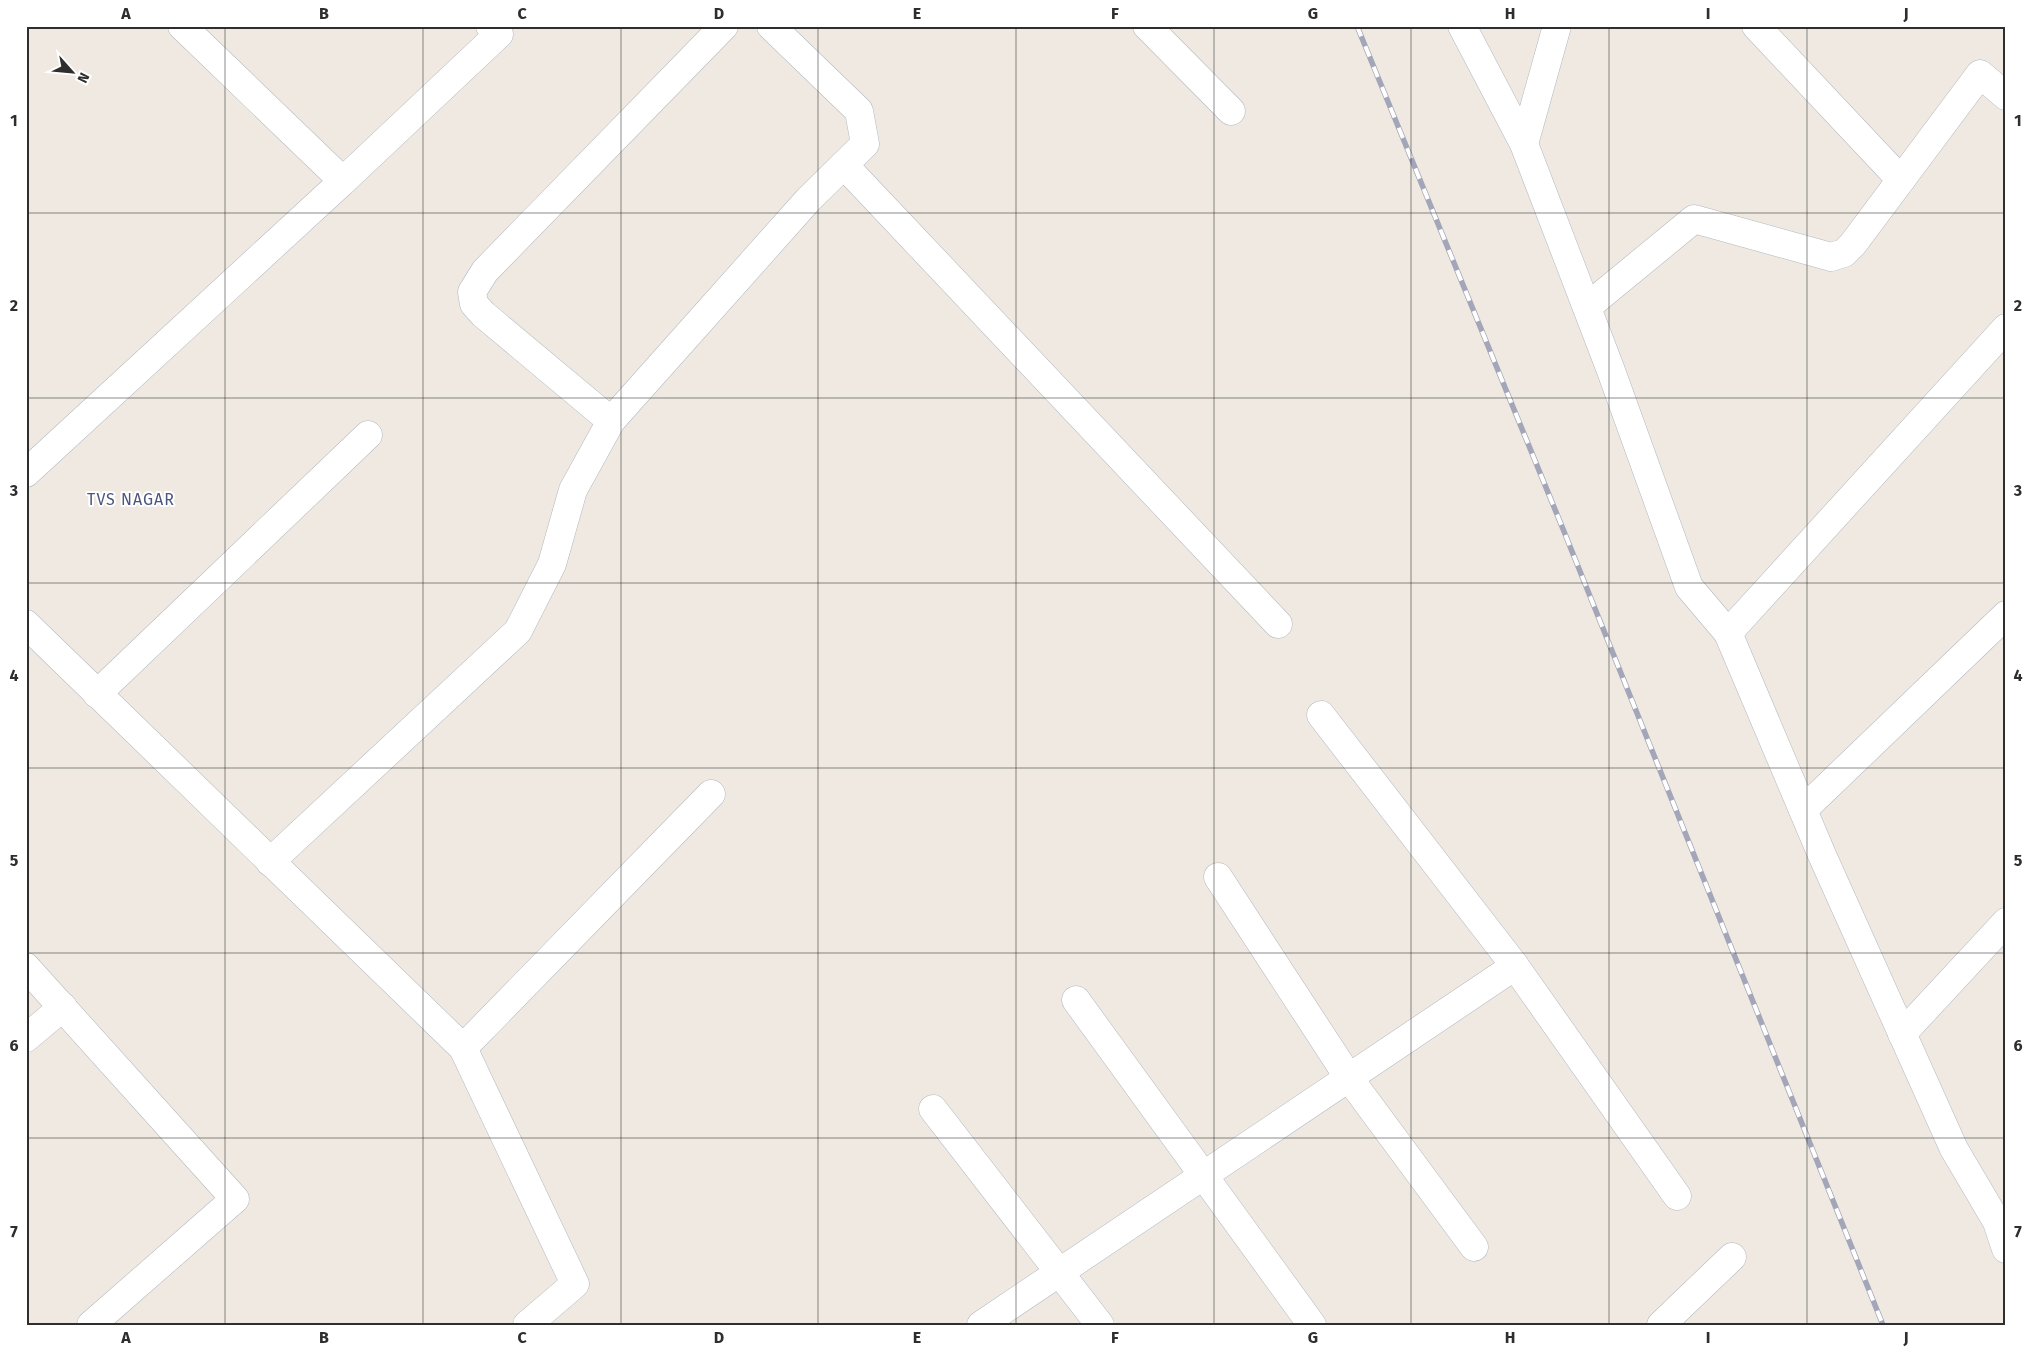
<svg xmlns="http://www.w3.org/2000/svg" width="2032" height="1351" font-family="'Fira Sans',sans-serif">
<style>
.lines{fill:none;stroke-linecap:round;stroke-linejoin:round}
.minor-casing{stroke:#b4b7c1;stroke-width:29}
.minor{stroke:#fff;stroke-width:28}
.rail-casing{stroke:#a3a6b8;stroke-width:5.5}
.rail{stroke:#fff;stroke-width:4;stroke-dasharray:11;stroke-linecap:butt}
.grid{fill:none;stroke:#2e2e2e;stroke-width:1;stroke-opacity:0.55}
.labels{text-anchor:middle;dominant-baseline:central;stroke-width:4;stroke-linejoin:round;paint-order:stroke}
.neighbourhood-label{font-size:16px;letter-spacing:1px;fill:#4d5680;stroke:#fff}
.neatline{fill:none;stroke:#2e2e2e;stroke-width:2}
.grid-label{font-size:16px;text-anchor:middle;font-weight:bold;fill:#2e2e2e}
</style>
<rect width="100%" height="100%" fill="#efe9e1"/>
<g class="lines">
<defs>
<g id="minor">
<path d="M 1147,26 L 1231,111"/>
<path d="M 1462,26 L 1524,144 L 1610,368 L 1689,587 L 1728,633 L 1822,855 L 1954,1149 L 1997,1222 L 2006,1249"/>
<path d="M 1756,26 L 1901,180"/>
<path d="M 1524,144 L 1557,26"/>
<path d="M 844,165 L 1278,624"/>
<path d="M 343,181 L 499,34 L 490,26"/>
<path d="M 1587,307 L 1694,219 L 1831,257 L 1844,253 L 1853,244 L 1980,74 L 2006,96"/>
<path d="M 611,421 L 483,314 L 474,304 L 472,292 L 485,271 L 724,26"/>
<path d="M 26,473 L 343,181 L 182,26"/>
<path d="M 26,624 L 463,1048 L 575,1284 L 527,1325"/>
<path d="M 1728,633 L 2006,328"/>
<path d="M 97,694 L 368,435"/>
<path d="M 1321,715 L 1515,966 L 1677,1196"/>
<path d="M 1803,810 L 2006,615"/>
<path d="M 270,862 L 518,631 L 552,564 L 573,490 L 611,421 L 808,200 L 865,144 L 859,111 L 771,26"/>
<path d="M 1218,877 L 1349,1078 L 1474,1247"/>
<path d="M 26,967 L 235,1199 L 91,1325"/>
<path d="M 1076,1000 L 1312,1325"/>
<path d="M 1902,1034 L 2006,922"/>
<path d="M 26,1038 L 63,1007"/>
<path d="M 463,1048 L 711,794"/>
<path d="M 933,1109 L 1100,1325"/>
<path d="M 981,1325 L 1515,966"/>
<path d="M 1661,1325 L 1732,1257"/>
</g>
</defs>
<!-- minor casing -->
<use href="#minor" class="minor-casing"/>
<!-- minor -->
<use href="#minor" class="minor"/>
<defs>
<path id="rail" d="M 1357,26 L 1563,529 L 1883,1325"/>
</defs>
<!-- rail casing -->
<use href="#rail" class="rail-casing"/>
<!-- rail -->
<use href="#rail" class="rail"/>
</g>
<!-- grid -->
<path class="grid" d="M 225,26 L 225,1325M 423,26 L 423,1325M 621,26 L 621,1325M 818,26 L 818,1325M 1016,26 L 1016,1325M 1214,26 L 1214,1325M 1411,26 L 1411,1325M 1609,26 L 1609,1325M 1807,26 L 1807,1325M 26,213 L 2006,213M 26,398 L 2006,398M 26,583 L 2006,583M 26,768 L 2006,768M 26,953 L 2006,953M 26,1138 L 2006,1138"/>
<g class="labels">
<!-- neighbourhood labels -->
<g class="neighbourhood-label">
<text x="131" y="499">TVS NAGAR</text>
</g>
</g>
<!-- border -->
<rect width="2032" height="1351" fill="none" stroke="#ffffff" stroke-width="55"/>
<!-- north arrow -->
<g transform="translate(72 72) rotate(117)" stroke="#ffffff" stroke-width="4" paint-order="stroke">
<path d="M0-4L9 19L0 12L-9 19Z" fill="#2e2e2e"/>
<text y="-8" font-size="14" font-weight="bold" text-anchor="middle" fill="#2e2e2e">N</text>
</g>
<rect x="28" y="28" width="1976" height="1296" class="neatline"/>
<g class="grid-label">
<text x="126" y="19">A</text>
<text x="324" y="19">B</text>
<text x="522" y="19">C</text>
<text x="719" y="19">D</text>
<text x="917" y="19">E</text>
<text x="1115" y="19">F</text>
<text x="1313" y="19">G</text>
<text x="1510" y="19">H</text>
<text x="1708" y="19">I</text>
<text x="1906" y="19">J</text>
<text x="14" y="126">1</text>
<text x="2018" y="126">1</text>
<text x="14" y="311">2</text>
<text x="2018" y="311">2</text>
<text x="14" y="496">3</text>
<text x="2018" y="496">3</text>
<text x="14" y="681">4</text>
<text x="2018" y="681">4</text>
<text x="14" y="866">5</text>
<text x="2018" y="866">5</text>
<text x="14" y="1051">6</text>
<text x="2018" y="1051">6</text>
<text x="14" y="1237">7</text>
<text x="2018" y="1237">7</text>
<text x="126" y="1343">A</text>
<text x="324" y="1343">B</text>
<text x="522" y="1343">C</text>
<text x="719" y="1343">D</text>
<text x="917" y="1343">E</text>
<text x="1115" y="1343">F</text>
<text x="1313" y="1343">G</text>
<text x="1510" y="1343">H</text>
<text x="1708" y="1343">I</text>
<text x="1906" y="1343">J</text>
</g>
</svg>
